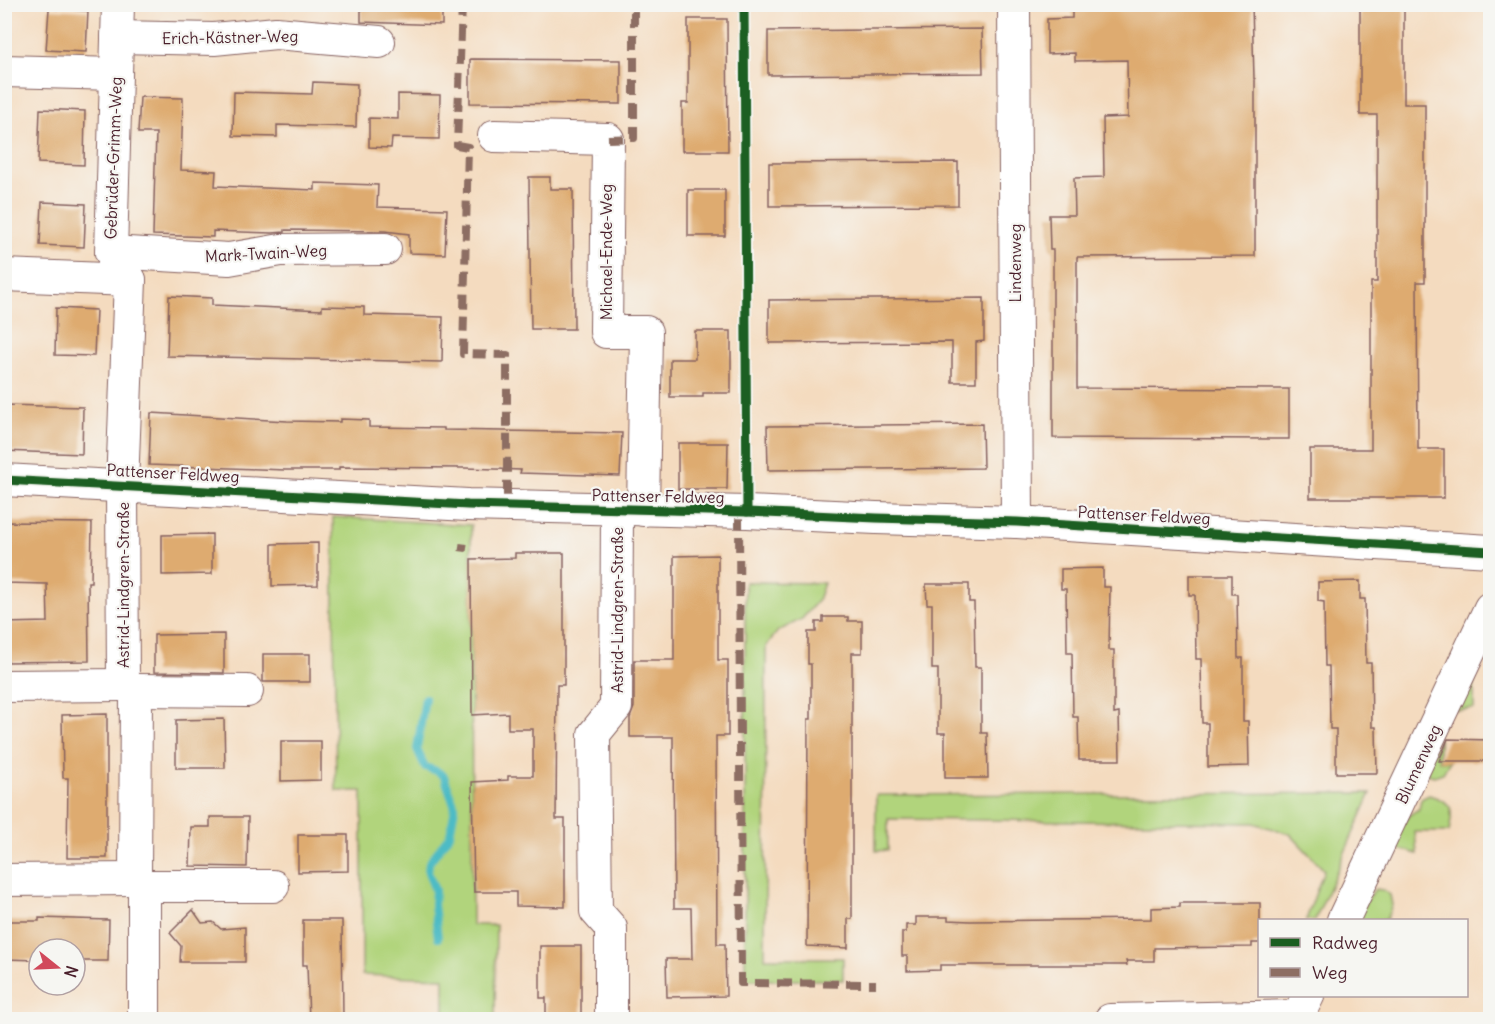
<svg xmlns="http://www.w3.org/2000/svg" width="1495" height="1024" font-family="Delius,sans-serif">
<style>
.green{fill:#b1d47c;stroke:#7e7a54;stroke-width:1.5}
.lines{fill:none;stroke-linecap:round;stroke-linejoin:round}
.stream{stroke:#4dbbc5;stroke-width:8}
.building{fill:#deab6f}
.minor-casing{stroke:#86615f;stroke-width:34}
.minor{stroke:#fff;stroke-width:32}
.quiet{stroke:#8d6e63;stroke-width:8;stroke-dasharray:15 8;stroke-linecap:butt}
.cycleway-casing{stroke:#f6f6f2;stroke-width:13}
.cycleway{stroke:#1b5e20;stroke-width:9}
.labels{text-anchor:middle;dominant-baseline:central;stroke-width:4.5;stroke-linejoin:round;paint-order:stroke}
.street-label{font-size:16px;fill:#4a1f2b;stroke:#f6f6f2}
</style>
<rect width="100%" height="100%" fill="#f6f6f2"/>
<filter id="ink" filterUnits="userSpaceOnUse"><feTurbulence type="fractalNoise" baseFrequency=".0167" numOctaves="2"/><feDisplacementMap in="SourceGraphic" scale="12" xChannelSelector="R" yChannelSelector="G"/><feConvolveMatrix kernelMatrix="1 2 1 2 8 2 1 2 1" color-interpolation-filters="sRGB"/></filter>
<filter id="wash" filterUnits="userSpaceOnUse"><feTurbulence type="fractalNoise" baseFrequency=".008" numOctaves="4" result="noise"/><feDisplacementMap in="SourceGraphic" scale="24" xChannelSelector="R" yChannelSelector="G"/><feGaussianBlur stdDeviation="1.35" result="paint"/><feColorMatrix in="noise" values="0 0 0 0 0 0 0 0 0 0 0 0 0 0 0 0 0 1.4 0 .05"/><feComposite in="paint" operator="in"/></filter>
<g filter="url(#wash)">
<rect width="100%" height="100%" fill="#f4dbbf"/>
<!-- green -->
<g class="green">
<path d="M 333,517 L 471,525 L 472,925 L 496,925 L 495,1019 L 444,1019 L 444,978 L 362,975 L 362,791 L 336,791 Z"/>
<path d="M 745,582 L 824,583 L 818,600 L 802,619 L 778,631 L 766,646 L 765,958 L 843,958 L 843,980 L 745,980 Z"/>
<path d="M 1474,664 L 1474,709 L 1454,710 Z"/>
<path d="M 1439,739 L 1439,761 L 1450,761 L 1443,773 L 1434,776 L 1424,773 Z"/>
<path d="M 1371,793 L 1315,920 L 1306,920 L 1324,870 L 1290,834 L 1254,823 L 888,819 L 888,850 L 876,851 L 876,795 Z"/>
<path d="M 1429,795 C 1453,802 1454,808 1449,832 L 1415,832 L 1417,854 L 1388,846 L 1409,815 L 1419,809 L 1421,799 Z"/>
<path d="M 1375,889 L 1383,890 L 1390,895 L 1392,905 L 1386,920 L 1353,920 Z"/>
</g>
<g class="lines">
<!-- stream -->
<path class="stream" d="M 425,698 L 417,749 L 425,767 L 437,771 L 444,776 L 455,807 L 450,834 L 429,863 L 428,872 L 435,891 L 434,905 L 438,938"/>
</g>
<g id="blocks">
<!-- building -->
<g class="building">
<path d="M 361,4 L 442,4 L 442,25 L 361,22 Z"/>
<path d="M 1072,4 L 1252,4 L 1254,79 L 1255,79 L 1255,256 L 1077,257 L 1077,388 L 1289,389 L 1289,439 L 1053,438 L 1053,250 L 1050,250 L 1049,215 L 1075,215 L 1074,178 L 1104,177 L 1103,118 L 1128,117 L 1127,60 L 1075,61 L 1075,53 L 1047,54 L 1047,19 L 1072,18 Z"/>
<path d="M 1360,4 L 1404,4 L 1404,104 L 1425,104 L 1425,282 L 1417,282 L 1418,449 L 1444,449 L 1444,498 L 1310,498 L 1310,449 L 1371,449 L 1371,282 L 1377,282 L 1377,115 L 1360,115 Z"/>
<path d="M 49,9 L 88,11 L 86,52 L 46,50 Z"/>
<path d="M 688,19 L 727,19 L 728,151 L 682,151 L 682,103 L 688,103 Z"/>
<path d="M 982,29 L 983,73 L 768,75 L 768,31 Z"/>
<path d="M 470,59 L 621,60 L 621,104 L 470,103 Z"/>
<path d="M 313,82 L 357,84 L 356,127 L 277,125 L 277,137 L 233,136 L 234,92 L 312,94 Z"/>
<path d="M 398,94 L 440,95 L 439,139 L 392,138 L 391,148 L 369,147 L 369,118 L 398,119 Z"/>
<path d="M 140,97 L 183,98 L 181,170 L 216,171 L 215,186 L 315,190 L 315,183 L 378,185 L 377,207 L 447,209 L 445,254 L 409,253 L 409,234 L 385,231 L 285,230 L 285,232 L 272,233 L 213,231 L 213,237 L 153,235 L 156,133 L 138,133 Z"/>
<path d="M 40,109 L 85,111 L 84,165 L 38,163 Z"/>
<path d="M 958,162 L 958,205 L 769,206 L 769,163 Z"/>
<path d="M 529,177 L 550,177 L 550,189 L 573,189 L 574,329 L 531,329 Z"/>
<rect x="688" y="190" width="37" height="46"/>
<path d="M 42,202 L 86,204 L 84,247 L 40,245 Z"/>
<path d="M 169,296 L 212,298 L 212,305 L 322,310 L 322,306 L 364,307 L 364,315 L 443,317 L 442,362 L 167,356 Z"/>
<path d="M 984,298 L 984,341 L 976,342 L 976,382 L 952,382 L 952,342 L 769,343 L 769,300 Z"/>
<path d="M 56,308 L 96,310 L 94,356 L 55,355 Z"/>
<path d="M 695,331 L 731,331 L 731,393 L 703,393 L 703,397 L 670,397 L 670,359 L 695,359 Z"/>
<path d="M 4,405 L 83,407 L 82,454 L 4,451 Z"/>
<path d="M 151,413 L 287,421 L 340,422 L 340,419 L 369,420 L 369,427 L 444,428 L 444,430 L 622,433 L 620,476 L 520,473 L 521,470 L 465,468 L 339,467 L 339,470 L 285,470 L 149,465 Z"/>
<path d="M 982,424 L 983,468 L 768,470 L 767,426 Z"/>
<path d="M 678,443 L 728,443 L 727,489 L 678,489 Z"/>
<path d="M 4,522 L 92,523 L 91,582 L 88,582 L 89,661 L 4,662 L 4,623 L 48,622 L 47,584 L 4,583 Z"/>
<path d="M 212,534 L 212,574 L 162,575 L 162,535 Z"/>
<path d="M 318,543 L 318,585 L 272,586 L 272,544 Z"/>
<path d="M 515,553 L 564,553 L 564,685 L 557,685 L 556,819 L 565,819 L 565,907 L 516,906 L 516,892 L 474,892 L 472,782 L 508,780 L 508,776 L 533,776 L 533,729 L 508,729 L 508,713 L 472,715 L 471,559 L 515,558 Z"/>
<path d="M 718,555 L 718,660 L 728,660 L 728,736 L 716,736 L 717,944 L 725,944 L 726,996 L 667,997 L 666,959 L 692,959 L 691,908 L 674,908 L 673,737 L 630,737 L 630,718 L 634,707 L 634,660 L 674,660 L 674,556 Z"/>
<path d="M 1103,568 L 1103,587 L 1110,587 L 1109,650 L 1114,650 L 1114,714 L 1119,713 L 1120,760 L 1079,760 L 1078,717 L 1073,717 L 1072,653 L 1067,653 L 1066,589 L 1061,589 L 1061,569 Z"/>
<path d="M 1189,575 L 1232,575 L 1232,594 L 1237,594 L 1238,658 L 1243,658 L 1243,721 L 1248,721 L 1249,766 L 1208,767 L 1208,723 L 1202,723 L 1201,659 L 1196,659 L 1195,595 L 1189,595 Z"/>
<path d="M 1360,581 L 1360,599 L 1365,599 L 1366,663 L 1371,663 L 1372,727 L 1376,727 L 1377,773 L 1336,773 L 1336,729 L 1330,729 L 1329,666 L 1325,666 L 1324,602 L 1318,601 L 1318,582 Z"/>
<path d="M 926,584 L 969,584 L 969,602 L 974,602 L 975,667 L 981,667 L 981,733 L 987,733 L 988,778 L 945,778 L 945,733 L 938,733 L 938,669 L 932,669 L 932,604 L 927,604 Z"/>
<path d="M 823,617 L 848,617 L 848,621 L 862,621 L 862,653 L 852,653 L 852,919 L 848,919 L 848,948 L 807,946 L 808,719 L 811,719 L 811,664 L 808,664 L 808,632 L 816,632 L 816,622 L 823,622 Z"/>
<path d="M 224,634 L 224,673 L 154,672 L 154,635 Z"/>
<rect x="263" y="654" width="47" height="28"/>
<path d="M 107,714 L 107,858 L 67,858 L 68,778 L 63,778 L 62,715 Z"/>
<path d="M 224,719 L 225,768 L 176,768 L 176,720 Z"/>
<path d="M 1448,739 L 1491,740 L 1491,761 L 1439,761 Z"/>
<path d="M 281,741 L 321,741 L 321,780 L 281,781 Z"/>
<path d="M 210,817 L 248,817 L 247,867 L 190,866 L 191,827 L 210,827 Z"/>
<path d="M 298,835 L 348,835 L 348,871 L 298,872 Z"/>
<path d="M 1180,903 L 1260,903 L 1260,943 L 1252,943 L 1252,947 L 1154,948 L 1154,961 L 1126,961 L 1127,965 L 940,965 L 940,970 L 907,971 L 907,956 L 902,956 L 902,932 L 906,932 L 906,925 L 916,925 L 916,917 L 948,917 L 948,920 L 970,921 L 1151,919 L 1151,908 L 1180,907 Z"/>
<path d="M 193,910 L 202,923 L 213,922 L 221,929 L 245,927 L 245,962 L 180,962 L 181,946 L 170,933 Z"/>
<path d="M 39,918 L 109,920 L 108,961 L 75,961 L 75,949 L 39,949 L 39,960 L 4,959 L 4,921 L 39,921 Z"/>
<path d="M 303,920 L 342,920 L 343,1020 L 309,1020 L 307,965 L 303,965 Z"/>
<path d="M 540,946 L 581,946 L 581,1020 L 546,1020 L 546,998 L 540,998 Z"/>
</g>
</g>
</g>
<g filter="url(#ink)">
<use href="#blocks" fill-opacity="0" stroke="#86615f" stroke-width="1.5"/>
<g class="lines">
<defs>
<g id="minor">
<path d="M 118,4 L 111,252 L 130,280 L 122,485 L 123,685 L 136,690 L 135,879 L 144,886 L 144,1020"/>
<path d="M 1014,4 L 1017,522"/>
<path d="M 117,37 L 214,39 L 276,33 L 379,42"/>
<path d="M 4,71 L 116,74"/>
<path d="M 494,136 L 608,139 L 606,332 L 646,332 L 643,510"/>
<path d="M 111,252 L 229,259 L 281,250 L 385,249"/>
<path d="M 4,275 L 130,280"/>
<path d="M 4,480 L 468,505 L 747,512 L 876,518 L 1017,522 L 1490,551"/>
<path d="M 4,686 L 123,685"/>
<path d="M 136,690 L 247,691"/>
<path d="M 4,880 L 135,879"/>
<path d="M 144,886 L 273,886"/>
<path d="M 1343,920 L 1490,608"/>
<path d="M 611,1020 L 611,928 L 596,911 L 594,734 L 616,707 L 617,510"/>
<path d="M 1110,1020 L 1298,1016 L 1308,996"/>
</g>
</defs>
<!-- minor casing -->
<use href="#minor" class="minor-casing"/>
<!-- minor -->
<use href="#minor" class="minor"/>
<!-- quiet -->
<g class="quiet">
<path d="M 462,4 L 457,145 L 468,147 L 463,354 L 507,355 L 507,506"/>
<path d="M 608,139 L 634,138 L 634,4"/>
<path d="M 739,513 L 741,983 L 876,984"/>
<path d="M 459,547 L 467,548"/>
</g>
<defs>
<g id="cycleway">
<path d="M 744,4 L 747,512"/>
<path d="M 4,480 L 468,505 L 747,512 L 876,518 L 1017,522 L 1490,551"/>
</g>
</defs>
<!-- cycleway casing -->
<use href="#cycleway" class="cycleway-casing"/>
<!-- cycleway -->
<use href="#cycleway" class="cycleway"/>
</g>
</g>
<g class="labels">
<!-- street labels -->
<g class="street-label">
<text transform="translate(230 37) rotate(-1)">Erich-Kästner-Weg</text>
<text transform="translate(113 158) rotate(-88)">Gebrüder-Grimm-Weg</text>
<text transform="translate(606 252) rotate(-90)">Michael-Ende-Weg</text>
<text transform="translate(266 253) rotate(-3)">Mark-Twain-Weg</text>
<text transform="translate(1015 263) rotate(-90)">Lindenweg</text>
<text transform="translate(173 473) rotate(3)">Pattenser Feldweg</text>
<text transform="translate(658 496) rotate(1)">Pattenser Feldweg</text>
<text transform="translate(1144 515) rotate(3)">Pattenser Feldweg</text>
<text transform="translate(123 585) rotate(-90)">Astrid-Lindgren-Straße</text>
<text transform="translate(617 610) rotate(-90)">Astrid-Lindgren-Straße</text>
<text transform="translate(1418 764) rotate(-65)">Blumenweg</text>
</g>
</g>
<!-- margin -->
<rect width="1495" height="1024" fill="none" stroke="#f6f6f2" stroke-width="24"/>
<!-- legend -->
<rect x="1258" y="919" width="210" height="78" fill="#f6f6f2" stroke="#b1a0a2" stroke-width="1.5"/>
<rect x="1270" y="938" width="30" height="9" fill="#1b5e20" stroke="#b1a0a2" stroke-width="1.5"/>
<text x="1312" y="949" font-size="18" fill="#4a1f2b">Radweg</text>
<rect x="1270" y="968" width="30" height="9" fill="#8d6e63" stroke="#b1a0a2" stroke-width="1.5"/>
<text x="1312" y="979" font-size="18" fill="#4a1f2b">Weg</text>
<!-- north arrow -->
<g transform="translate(57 967) rotate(108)"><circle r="28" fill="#f6f6f2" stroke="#b1a0a2" stroke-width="1.5"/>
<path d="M0-4.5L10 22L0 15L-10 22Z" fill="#d1495b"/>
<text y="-9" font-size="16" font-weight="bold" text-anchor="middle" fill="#4a1f2b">N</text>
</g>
</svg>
